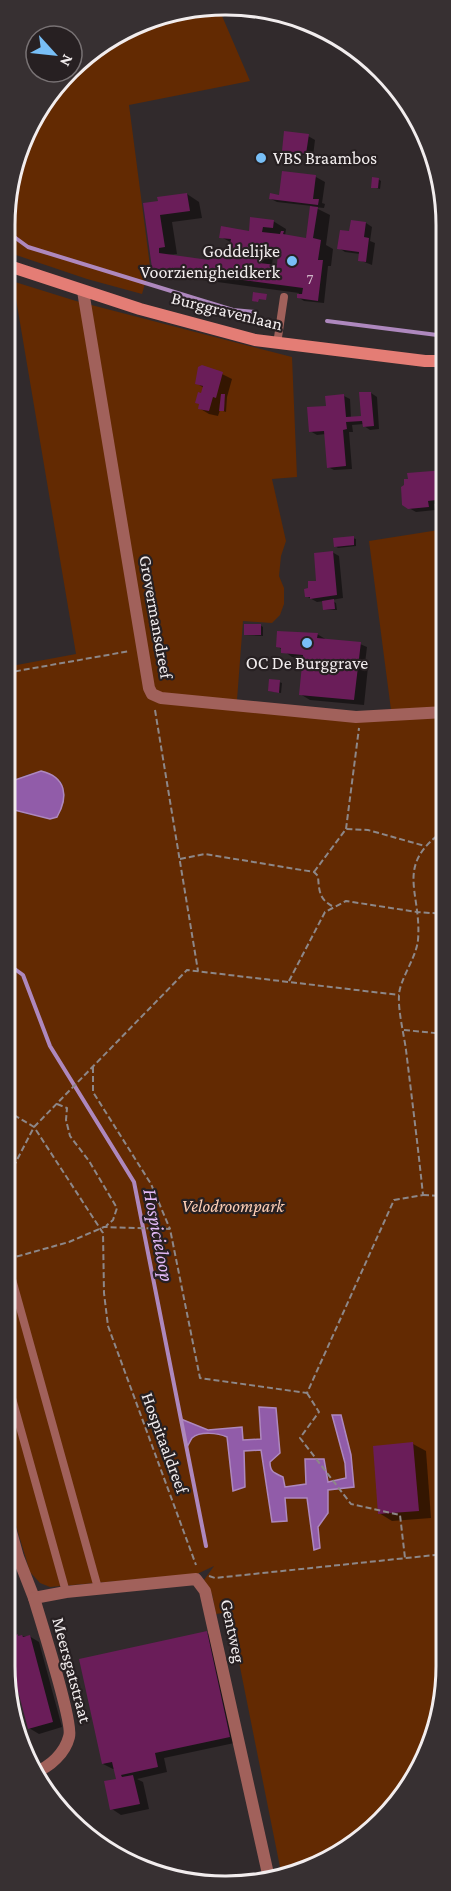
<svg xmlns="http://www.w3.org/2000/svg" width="451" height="1891" font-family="'Crimson Pro',serif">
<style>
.green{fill:#632a02}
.water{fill:#915ca9;stroke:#ae88be;stroke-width:1.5}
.shadow{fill:#0007;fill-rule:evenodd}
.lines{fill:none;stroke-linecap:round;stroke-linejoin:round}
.stream{stroke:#ae88be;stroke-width:4}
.building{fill:#6a1d59;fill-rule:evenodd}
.path{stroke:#8d8788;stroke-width:2;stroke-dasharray:6 3;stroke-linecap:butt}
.lane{stroke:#a1615b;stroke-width:8}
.street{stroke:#a1615b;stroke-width:12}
.secondary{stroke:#e47d75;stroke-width:12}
.poi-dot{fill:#78bff7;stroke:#272022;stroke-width:2}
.labels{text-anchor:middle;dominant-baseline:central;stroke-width:4.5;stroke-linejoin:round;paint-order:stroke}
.number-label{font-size:15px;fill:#d0b9c9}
.poi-label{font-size:18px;fill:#f2edee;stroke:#272022;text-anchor:start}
.street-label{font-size:18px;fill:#f2edee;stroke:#272022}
.park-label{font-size:18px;font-style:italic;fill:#ffcfb6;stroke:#272022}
.water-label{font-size:20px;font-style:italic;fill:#e3baf8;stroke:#272022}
.rim{fill:none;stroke:#f2edee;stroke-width:3}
</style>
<rect width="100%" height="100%" fill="#312a2c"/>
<!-- green -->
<g class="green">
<path d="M 219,9 L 250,81 L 129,105 L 150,266 L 142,294 L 87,279 L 13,254 L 6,249 L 6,196 L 34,115 L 91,50 L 169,12 Z"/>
<path d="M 6,276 L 15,282 L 76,301 L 292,357 L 297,477 L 272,479 L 286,541 L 281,556 L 279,576 L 284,588 L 284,604 L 280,615 L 272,623 L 243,621 L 237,700 L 360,712 L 391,710 L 369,541 L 445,529 L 445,1695 L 417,1776 L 360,1841 L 296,1875 L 282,1877 L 229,1612 L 216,1614 L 212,1594 L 204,1580 L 214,1566 L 197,1574 L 50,1587 L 40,1583 L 30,1572 L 5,1489 L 6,808 L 30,815 L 62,783 C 41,764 29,775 6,783 L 6,667 L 76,654 L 15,293 L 6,289 Z"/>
</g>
<!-- water -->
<g class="water">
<path d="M 41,771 C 66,777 69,796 57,817 L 50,819 L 6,808 L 6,783 Z"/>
<path d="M 259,1407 L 276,1408 L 280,1453 L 270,1462 C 270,1473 275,1473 283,1477 L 285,1487 L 306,1484 L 305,1459 L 324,1459 L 328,1482 L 346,1478 L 345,1463 L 332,1415 L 341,1415 L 351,1455 L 354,1487 L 328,1490 L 328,1513 L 318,1527 L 320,1548 L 314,1550 L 307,1498 L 285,1498 L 287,1521 L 272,1522 L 261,1450 L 244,1451 L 245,1487 L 233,1491 L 227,1437 C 218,1433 200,1431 192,1438 C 190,1441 189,1444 187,1447 L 181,1419 L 208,1430 L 242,1427 L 243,1440 L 261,1439 Z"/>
</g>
<!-- shadow -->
<g class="shadow">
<path d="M 308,136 L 315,140 L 313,156 L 290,153 L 283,150 Z"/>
<path d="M 316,177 L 325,182 L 322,203 L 325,204 L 324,208 L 314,207 L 330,215 L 326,245 L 333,249 L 331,266 L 328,266 L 324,303 L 304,301 L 298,297 L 299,293 L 166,275 L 154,268 L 159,202 L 187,194 L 199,202 L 202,218 L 172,222 L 177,254 L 167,255 L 211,262 L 229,258 L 232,243 L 221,237 L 251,232 L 273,221 L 286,229 L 285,236 L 307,239 L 312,206 L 277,202 L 271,199 L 285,197 ZM 273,256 L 279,257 L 278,267 L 272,266 Z"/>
<path d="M 378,179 L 381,181 L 380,189 L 373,187 Z"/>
<path d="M 366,223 L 372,227 L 370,241 L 375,243 L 372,265 L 359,260 L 360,254 L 345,252 L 339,248 L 351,233 Z"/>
<path d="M 222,374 L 232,379 L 227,397 L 226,412 L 220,410 L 218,416 L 209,414 L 199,408 L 204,388 L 196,383 Z"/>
<path d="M 371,393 L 377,397 L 379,429 L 370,430 L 364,426 L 364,424 L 352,425 L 353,432 L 349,432 L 352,469 L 334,470 L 328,467 L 326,434 L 317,435 L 310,431 L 328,407 L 344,396 L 350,399 L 351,418 L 363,417 Z"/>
<path d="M 445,472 L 445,502 L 434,504 L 435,510 L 416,512 L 409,508 Z"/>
<path d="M 353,538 L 356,539 L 356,546 L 338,548 L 335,546 Z"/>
<path d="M 332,552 L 339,556 L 343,598 L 331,600 L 336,603 L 337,610 L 327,610 L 324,609 L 324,601 L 317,602 L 306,596 L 318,582 Z"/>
<path d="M 260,625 L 263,627 L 263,636 L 245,635 Z"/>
<path d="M 317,634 L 327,640 L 360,644 L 367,647 L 365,663 L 361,663 L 368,667 L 364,705 L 310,700 L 300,694 L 304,659 L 292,657 L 277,646 Z"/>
<path d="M 279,682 L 282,683 L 281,693 L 269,691 Z"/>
<path d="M 413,1444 L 426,1451 L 431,1518 L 392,1521 L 379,1513 Z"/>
<path d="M 5,1516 L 18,1565 L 5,1569 Z"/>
<path d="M 207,1633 L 216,1638 L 239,1742 L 164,1758 L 167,1772 L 137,1779 L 143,1782 L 149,1809 L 121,1815 L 112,1809 L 118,1780 L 115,1769 L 113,1769 L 103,1764 Z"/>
<path d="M 22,1636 L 29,1636 L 39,1642 L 62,1727 L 39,1734 L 29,1728 Z"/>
</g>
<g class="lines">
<!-- stream -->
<g class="stream">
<path d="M 6,231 L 28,247 L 233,310 L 255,312"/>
<path d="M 327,321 L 445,336"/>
<path d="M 5,962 L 23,975 L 50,1046 L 134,1182 L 206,1546"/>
</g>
</g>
<!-- building -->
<g class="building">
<path d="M 284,131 L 309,134 L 306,154 L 282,151 Z"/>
<path d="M 282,171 L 316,175 L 313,199 L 319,199 L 318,205 L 269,199 L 270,193 L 279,195 Z"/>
<path d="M 372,177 L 379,178 L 378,188 L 371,188 Z"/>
<path d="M 187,193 L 190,211 L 160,215 L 165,247 L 159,248 L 159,253 L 209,260 L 210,258 L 215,259 L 216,255 L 228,256 L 231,239 L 219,238 L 221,226 L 249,231 L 250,217 L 274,220 L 273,228 L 263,227 L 262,232 L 280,234 L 281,231 L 284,231 L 283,234 L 306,238 L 310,206 L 318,207 L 313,238 L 321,240 L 318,260 L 323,260 L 318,301 L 297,298 L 297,294 L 302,294 L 303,288 L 152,268 L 143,203 L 158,201 L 157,197 ZM 261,250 L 278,252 L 277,265 L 259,263 Z"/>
<path d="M 351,220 L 366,222 L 364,237 L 369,238 L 366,262 L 358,261 L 359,252 L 337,249 L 340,230 L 349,231 Z"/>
<path d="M 253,292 L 267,294 L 266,300 L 259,299 L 258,302 L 252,301 Z"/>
<path d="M 202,365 L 223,372 L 216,398 L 213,397 L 209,411 L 198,409 L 199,404 L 195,403 L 198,392 L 201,393 L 203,386 L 195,384 L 198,367 Z"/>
<path d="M 359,392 L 371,392 L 374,426 L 363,427 L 362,421 L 346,422 L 347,429 L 343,430 L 346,466 L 327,468 L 324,431 L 309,432 L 307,407 L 326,406 L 325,396 L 344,394 L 346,417 L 361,416 Z"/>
<path d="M 221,394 L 225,394 L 224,411 L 219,411 Z"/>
<path d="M 445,470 L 445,499 L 428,501 L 429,507 L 408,509 L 402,505 L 401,487 L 404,485 L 404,479 L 408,479 L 407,473 Z"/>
<path d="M 354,536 L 354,545 L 334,547 L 333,538 Z"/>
<path d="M 333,551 L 337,595 L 310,599 L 310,597 L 305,597 L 304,589 L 308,588 L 308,581 L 316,581 L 314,553 Z"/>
<path d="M 334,599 L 335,609 L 323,610 L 322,601 Z"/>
<rect x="244" y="624" width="17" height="11"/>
<path d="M 277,631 L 318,633 L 317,638 L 361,642 L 354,700 L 299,695 L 303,655 L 281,653 L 281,648 L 276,647 Z"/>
<path d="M 269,679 L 280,680 L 279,693 L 268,691 Z"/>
<path d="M 413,1442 L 419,1511 L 378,1514 L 373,1446 Z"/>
<path d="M 5,1545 L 10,1560 L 5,1562 Z"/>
<path d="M 207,1631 L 230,1737 L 155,1753 L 158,1767 L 121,1775 L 122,1777 L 133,1775 L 140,1804 L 110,1810 L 104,1781 L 116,1779 L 112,1762 L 102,1764 L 79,1659 Z"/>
<path d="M 18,1634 L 18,1636 L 22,1635 L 23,1637 L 30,1635 L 53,1722 L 28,1729 L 17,1687 L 13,1685 L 15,1681 L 5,1644 L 5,1642 L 11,1640 L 10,1638 Z"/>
</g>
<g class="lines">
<!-- path -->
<g class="path">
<path d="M 6,673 L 130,651"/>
<path d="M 155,710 L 198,971"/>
<path d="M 346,829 L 359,728"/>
<path d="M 180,859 L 205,854 L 314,872 L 318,876 C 319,890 319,899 332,906"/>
<path d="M 314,872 L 346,829 L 368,830 L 425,846"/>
<path d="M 289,981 L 325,912 L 346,901 L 417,912 L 445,914"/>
<path d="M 404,1030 L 445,1034"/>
<path d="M 93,1067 L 93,1092 L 151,1184 L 170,1229"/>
<path d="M 57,1104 L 67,1108 L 66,1120 L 70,1136 L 89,1161 L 117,1208 L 113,1220 L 106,1226"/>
<path d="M 5,1114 L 14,1115 L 34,1127 L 103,1233 L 104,1293 L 108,1326 L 196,1565"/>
<path d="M 5,1183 L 34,1127 L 187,970 L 399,995"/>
<path d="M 423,1195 L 445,1196"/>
<path d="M 8,1259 L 69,1242 L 104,1227 L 170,1229 L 200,1378 L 307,1393 L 394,1200 L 423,1195 C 418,1147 412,1099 406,1050 C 404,1035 398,1011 399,996 C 399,980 416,959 418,940 C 422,891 393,866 445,830"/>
<path d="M 307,1393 L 319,1412 L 300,1438 L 351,1504 L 400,1515 L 405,1558"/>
<path d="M 209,1576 L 215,1578 L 445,1554"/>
</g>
<!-- lane -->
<g class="lane">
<path d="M 277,344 L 284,297"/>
<path d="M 5,1270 L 10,1272 L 98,1588"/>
<path d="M 5,1373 L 66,1592"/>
</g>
<!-- street -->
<g class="street">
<path d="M 83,291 L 149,688 L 152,694 L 161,698 L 356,717 L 445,712"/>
<path d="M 5,1510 L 18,1557 L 34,1598 L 66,1592 L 196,1579 L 205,1591 L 268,1874"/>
<path d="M 34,1598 C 40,1619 74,1724 69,1737 C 65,1753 50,1767 35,1772"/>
</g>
<!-- secondary -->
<path class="secondary" d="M 6,265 L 140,309 L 255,340 L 425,361 L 445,361"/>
</g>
<!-- markers -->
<g class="poi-dot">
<circle cx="261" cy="158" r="6"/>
<circle cx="292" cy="261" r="6"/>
<circle cx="307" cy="643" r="6"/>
</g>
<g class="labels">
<!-- number labels -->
<g class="number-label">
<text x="310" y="279">7</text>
</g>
<!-- poi labels -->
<g class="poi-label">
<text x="273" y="158">VBS Braambos</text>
<text x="280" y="251" text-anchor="end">Goddelijke<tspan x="280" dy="21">Voorzienigheidkerk</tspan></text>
<text x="307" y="663" text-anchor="middle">OC De Burggrave</text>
</g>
<!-- street labels -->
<g class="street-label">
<text transform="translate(227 311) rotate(14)">Burggravenlaan</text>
<text transform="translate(156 617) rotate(80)">Grovermansdreef</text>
<text transform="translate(165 1443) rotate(70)">Hospitaaldreef</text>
<text transform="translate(233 1631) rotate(78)">Gentweg</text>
<text transform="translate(72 1670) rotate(75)">Meersgatstraat</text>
</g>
<!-- park labels -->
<g class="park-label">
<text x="233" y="1206">Velodroompark</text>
</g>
<!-- water labels -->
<g class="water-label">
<text transform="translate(159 1235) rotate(79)">Hospicieloop</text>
</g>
</g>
<!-- crop -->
<path d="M0 0H451V1891H0ZM225 15H226A210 210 0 0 1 436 225V1666A210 210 0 0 1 226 1876H225A210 210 0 0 1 15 1666V225A210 210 0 0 1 225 15Z" fill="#373032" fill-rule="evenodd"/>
<path class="rim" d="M225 15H226A210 210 0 0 1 436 225V1666A210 210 0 0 1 226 1876H225A210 210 0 0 1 15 1666V225A210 210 0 0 1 225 15Z"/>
<!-- north arrow -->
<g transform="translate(54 54) rotate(117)"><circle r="28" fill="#272022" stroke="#787274" stroke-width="1.5"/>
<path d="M0-4.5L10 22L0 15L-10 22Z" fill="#78bff7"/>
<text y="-9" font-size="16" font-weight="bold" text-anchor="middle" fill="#f2edee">N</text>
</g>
</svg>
